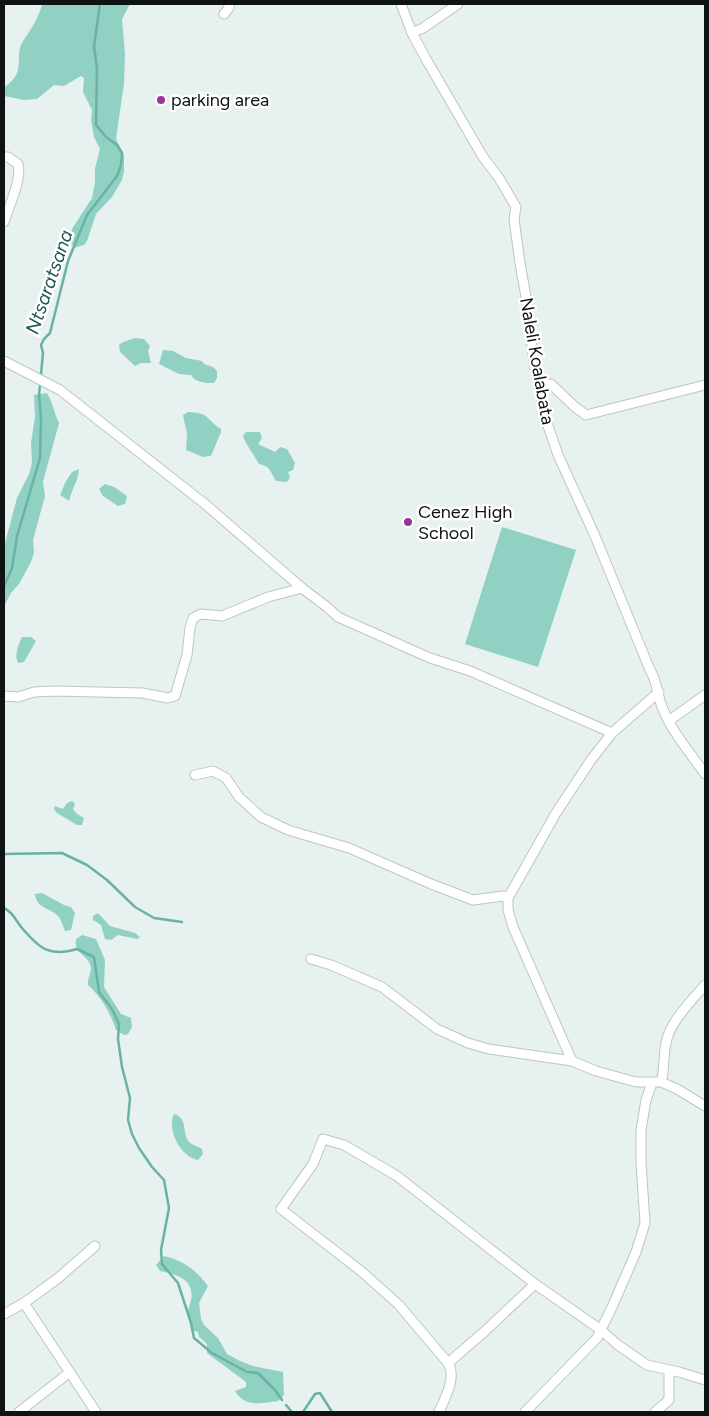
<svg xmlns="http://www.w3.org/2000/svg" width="709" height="1416" font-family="Figtree,sans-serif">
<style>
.green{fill:#90d1c4}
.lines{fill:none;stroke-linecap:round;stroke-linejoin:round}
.stream{stroke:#68b3a4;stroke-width:2.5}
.street-casing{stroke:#bdc6c4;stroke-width:11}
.street{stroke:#fff;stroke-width:9}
.poi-dot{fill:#99359a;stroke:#fff;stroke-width:2}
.labels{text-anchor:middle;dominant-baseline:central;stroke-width:5;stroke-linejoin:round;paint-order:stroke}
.poi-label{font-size:18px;fill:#101313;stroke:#fff;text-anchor:start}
.street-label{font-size:18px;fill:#101313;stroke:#fff}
.water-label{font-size:19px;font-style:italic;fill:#1b594f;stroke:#fff}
</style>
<rect width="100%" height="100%" fill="#e7f1ef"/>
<!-- green -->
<g class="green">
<path d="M 42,4 L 130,4 L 122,19 L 125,54 L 124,83 L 116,139 L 124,155 L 124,171 L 122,180 L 112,197 L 96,214 L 87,241 L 84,245 L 74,248 L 69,239 L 72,229 L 92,198 L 95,182 L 95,168 L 100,149 L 94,137 L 91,120 L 92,110 L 83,92 L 84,78 L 81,76 L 64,86 L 54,85 L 37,99 L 24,100 L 4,96 L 4,88 C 7,85 12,81 15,77 C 22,67 16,53 22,43 C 30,30 39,18 42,4 Z"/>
<path d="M 135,338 L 144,339 L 150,346 L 148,351 L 151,363 L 141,363 L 135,366 L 120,352 L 119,345 L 123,342 Z"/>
<path d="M 163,350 L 173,351 L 186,358 L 202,361 L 204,364 L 213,367 L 217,371 L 217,378 L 214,383 C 205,383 196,383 191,375 L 179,374 L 159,364 Z"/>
<path d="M 47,393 C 53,403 54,413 59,423 L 43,482 L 45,496 L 33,540 L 34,553 L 31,562 L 19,584 L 11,593 L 4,606 L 4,547 L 17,498 L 29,474 L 32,463 L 31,443 L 35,417 L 34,395 Z"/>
<path d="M 188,412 C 211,413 205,419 221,429 L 221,432 L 211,456 L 203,457 L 186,450 L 187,434 L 183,415 Z"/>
<path d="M 246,432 L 260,432 L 262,438 L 258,444 L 275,452 L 280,447 L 287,449 L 295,463 L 293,470 L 288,472 L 290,477 L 287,482 L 276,481 C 270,471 270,466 259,464 C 254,455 245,443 243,436 Z"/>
<path d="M 79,469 C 78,482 72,488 69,501 L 60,495 L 66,481 L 72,472 Z"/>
<path d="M 105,484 L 114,487 L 127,496 L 125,504 L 118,506 L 103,496 L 99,489 Z"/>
<path d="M 502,527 L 576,550 L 538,667 L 465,644 Z"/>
<path d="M 22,637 L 31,637 L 36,641 L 24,662 L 18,663 C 14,655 18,646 22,637 Z"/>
<path d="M 72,801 L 75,804 L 73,809 L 77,814 L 84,818 L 82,825 L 77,825 L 57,813 L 54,809 L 55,806 L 63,809 L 67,803 Z"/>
<path d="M 42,893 L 64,905 L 71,907 L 75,913 L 71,930 L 65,931 C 63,926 61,919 58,916 C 49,907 37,909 35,894 Z"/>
<path d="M 98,913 L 110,926 L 135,933 L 140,937 L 137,939 L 118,935 L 111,940 L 105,939 L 101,925 L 93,920 L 93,916 Z"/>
<path d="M 82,935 L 96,939 L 105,960 L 104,987 L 121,1014 L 131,1018 L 132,1027 L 128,1034 L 124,1035 L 116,1030 C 111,1013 101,997 88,985 C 87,979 91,974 91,968 C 90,955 73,954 76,939 Z"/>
<path d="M 175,1114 C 189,1120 181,1134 190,1143 C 193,1145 199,1147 202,1149 L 203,1154 L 198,1160 C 181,1157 168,1132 173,1116 Z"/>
<path d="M 164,1256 C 184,1261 196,1270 208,1286 L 199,1303 L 201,1319 L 204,1325 L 218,1338 L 227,1354 L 240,1361 L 253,1366 L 283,1372 L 284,1395 L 278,1401 C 261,1403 245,1408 235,1391 L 246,1387 L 246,1382 L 207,1353 L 207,1344 L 199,1337 L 198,1332 L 194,1331 C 192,1326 189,1321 188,1316 C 187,1311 190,1305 191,1300 C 195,1280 177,1274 160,1271 L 156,1265 Z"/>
</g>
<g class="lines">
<!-- stream -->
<g class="stream">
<path d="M 4,586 L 12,568 L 17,536 L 40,458 L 41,419 L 39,395 L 43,353 L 41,345 L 44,339 L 50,333 L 68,261 L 87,215 L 117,176 L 121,165 L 122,153 L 117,145 L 106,137 L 96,125 L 97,68 L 94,46 L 100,4"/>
<path d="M 4,854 L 62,853 L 87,865 L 107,880 L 135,907 L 154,918 L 182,922"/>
<path d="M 4,908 C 13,912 16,921 22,928 C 40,949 49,957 77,949 L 94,957 L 99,992 L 112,1009 L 119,1024 L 118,1039 L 122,1067 L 130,1098 L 128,1120 L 132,1134 L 139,1148 L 152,1167 L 164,1180 L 169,1208 L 161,1250 L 162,1264 L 178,1283 L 191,1323 L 194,1338 L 212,1353 L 247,1372 L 258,1373 L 275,1390 L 282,1400"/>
<path d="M 286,1405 L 292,1412"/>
<path d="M 303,1412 L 315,1394 L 320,1393 L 332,1412"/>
</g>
<defs>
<g id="street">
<path d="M 401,4 L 412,33 L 426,59 L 483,157 L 499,178 L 516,207 L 514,219 L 520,263 L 526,297 L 534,363 L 546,420 L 558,455 L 595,536 L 650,670 C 657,681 657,692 661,704 C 670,730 689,751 705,774"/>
<path d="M 224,14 L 228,9 L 230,4"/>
<path d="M 412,33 L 423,28 L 458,4"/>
<path d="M 4,157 L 8,157 L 18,164 C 22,180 9,206 4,222"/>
<path d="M 4,361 L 60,390 L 205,504 L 302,588"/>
<path d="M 538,384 L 551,384 L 575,407 L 586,415 L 705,385"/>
<path d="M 4,696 L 18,697 L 34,692 L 56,691 L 142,693 L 168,698 L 175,696 L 187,655 L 190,628 L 193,618 L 201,614 L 222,616 L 268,597 L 302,588 L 327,607 L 338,617 L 430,658 L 470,671 L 612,733"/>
<path d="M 670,720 L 705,695"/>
<path d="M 195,775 L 213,771 L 226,778 L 239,797 L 261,817 L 288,830 L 349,848 L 431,884 L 473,900 L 503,896 L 508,898"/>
<path d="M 311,959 L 331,965 L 382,987 L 437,1029 L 468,1043 L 489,1049 L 572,1061 L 596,1071 L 636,1082 L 661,1082 L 677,1089 L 705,1106"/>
<path d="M 572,1061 L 513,927 L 508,910 L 508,898 L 556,813 L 591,760 L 612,733 L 659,692"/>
<path d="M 661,1082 C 665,1069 663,1056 666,1043 C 669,1023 692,1000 705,985"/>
<path d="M 535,1284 L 484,1332 L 448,1363 L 399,1305 L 361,1271 L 281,1209 L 313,1164 L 323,1139 L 344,1145 L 397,1176 L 535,1284 L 601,1330 L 618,1345 L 647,1365 L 679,1372 L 705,1380"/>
<path d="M 24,1303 L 57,1279 L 95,1246"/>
<path d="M 4,1314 L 24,1303 L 96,1412"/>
<path d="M 19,1412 L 70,1372"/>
<path d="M 439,1412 C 445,1398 457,1377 448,1363"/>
<path d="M 525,1412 L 597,1338 L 613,1305 L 636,1252 L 645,1223 L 641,1163 L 641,1130 L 646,1100 L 652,1083"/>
<path d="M 655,1412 L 669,1400 L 669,1371"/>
</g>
</defs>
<!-- street casing -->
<use href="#street" class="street-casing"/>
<!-- street -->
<use href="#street" class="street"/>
</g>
<!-- markers -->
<g class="poi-dot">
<circle cx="161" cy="100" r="5"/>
<circle cx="408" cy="522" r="5"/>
</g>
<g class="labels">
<!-- poi labels -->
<g class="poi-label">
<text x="171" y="100">parking area</text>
<text x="418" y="512">Cenez High<tspan x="418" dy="21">School</tspan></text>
</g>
<!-- street labels -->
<g class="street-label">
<text transform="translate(537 361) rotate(80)">Naleli Koalabata</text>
</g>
<!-- water labels -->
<g class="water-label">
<text transform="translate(49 282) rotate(-71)">Ntsaratsana</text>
</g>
</g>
<!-- border -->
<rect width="709" height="1416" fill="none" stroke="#101313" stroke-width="10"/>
</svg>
